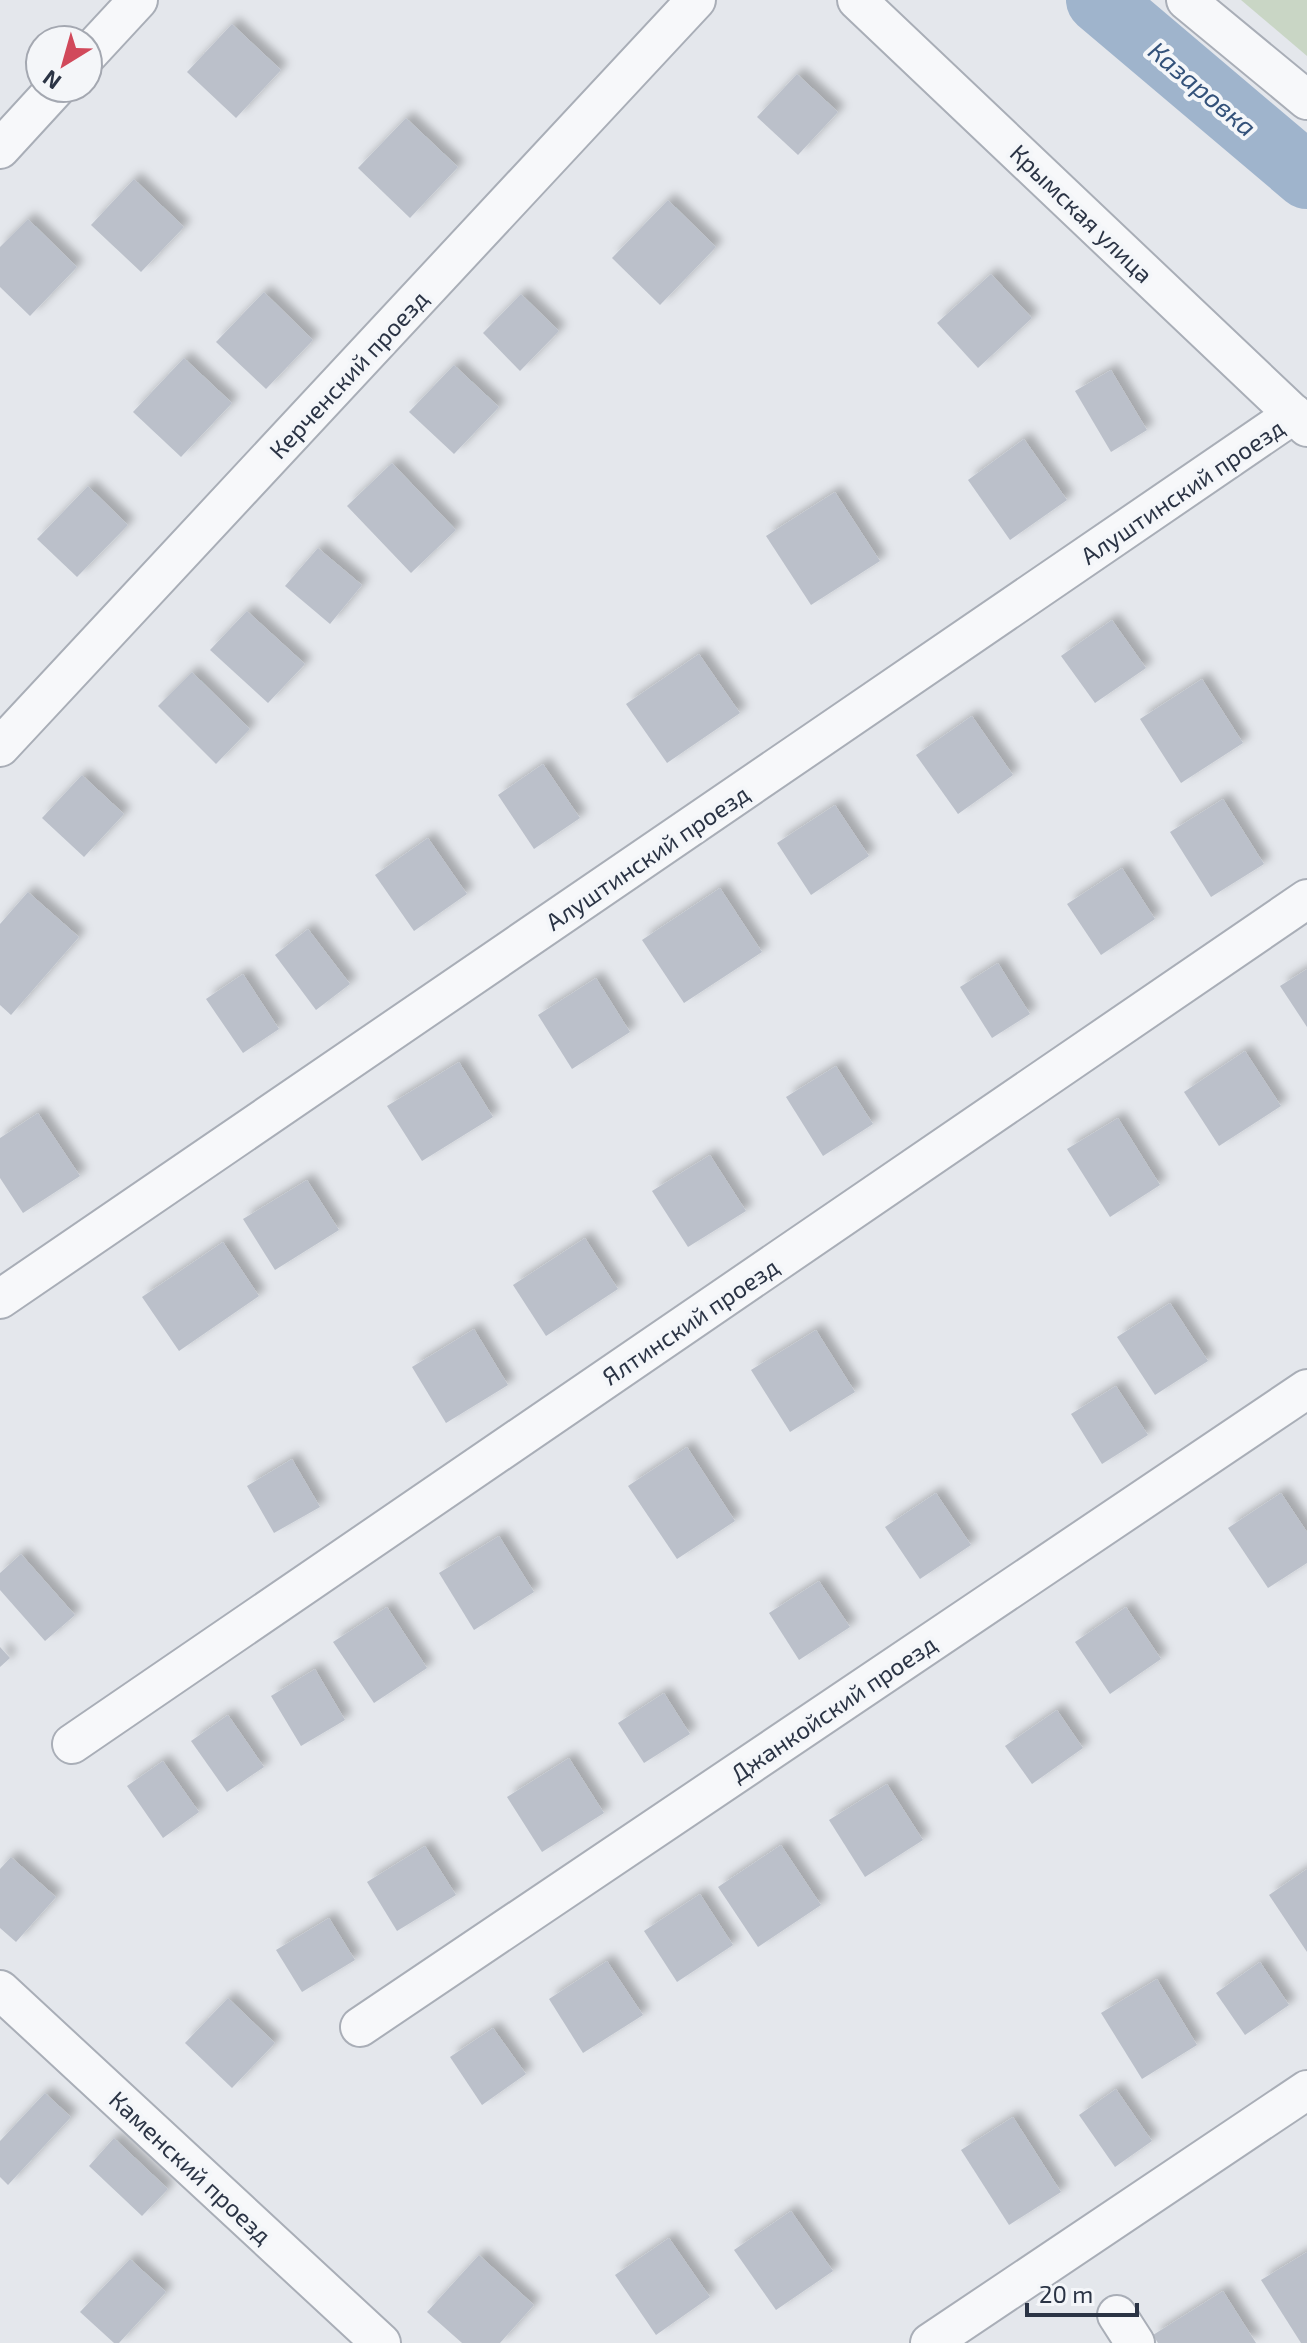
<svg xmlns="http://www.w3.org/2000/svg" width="1307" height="2343" font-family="'Exo 2',sans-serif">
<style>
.green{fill:#c9d6c5}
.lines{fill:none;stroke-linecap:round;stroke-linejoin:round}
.river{stroke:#9fb4cc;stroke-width:66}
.building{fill:#bbc0ca;filter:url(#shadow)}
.minor-casing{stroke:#a9aeb7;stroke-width:42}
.minor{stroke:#f7f8fa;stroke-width:38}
.labels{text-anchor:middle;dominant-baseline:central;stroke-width:8;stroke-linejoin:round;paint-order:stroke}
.street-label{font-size:24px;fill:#2b3445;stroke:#f4f6f9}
.water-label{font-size:26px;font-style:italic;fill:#34527a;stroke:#f4f6f9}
</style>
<defs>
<filter id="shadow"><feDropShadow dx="7" dy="-7" stdDeviation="4" flood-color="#0004"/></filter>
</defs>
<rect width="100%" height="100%" fill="#e4e7ec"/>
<!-- green -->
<path class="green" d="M 1241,0 L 1307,0 L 1307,56 Z"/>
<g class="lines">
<!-- river -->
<path class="river" d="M 1099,0 L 1307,176"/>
</g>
<!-- building -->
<g class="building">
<path d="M 232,24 L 281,70 L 236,118 L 187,72 Z"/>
<path d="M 797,74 L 838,112 L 798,155 L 757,117 Z"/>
<path d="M 406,118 L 458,167 L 410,218 L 358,168 Z"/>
<path d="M 134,179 L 184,227 L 141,272 L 91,225 Z"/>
<path d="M 668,200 L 716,247 L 660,305 L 612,258 Z"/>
<path d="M 28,219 L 77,267 L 30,316 L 0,287 L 0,247 Z"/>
<path d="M 991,274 L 1032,318 L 978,368 L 937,323 Z"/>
<path d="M 264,292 L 313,340 L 266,389 L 216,342 Z"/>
<path d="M 521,294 L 559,331 L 520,371 L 483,333 Z"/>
<path d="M 184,358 L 232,403 L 181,457 L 133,412 Z"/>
<path d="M 454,365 L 499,407 L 454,454 L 409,412 Z"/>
<path d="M 1111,370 L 1147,430 L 1111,452 L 1075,391 Z"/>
<path d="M 1024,439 L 1067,500 L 1010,540 L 968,480 Z"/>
<path d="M 392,463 L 456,530 L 411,573 L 347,506 Z"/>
<path d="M 88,486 L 128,525 L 77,577 L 37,539 Z"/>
<path d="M 835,492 L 880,561 L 811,605 L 766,536 Z"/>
<path d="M 318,548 L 362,585 L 330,624 L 285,586 Z"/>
<path d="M 247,611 L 305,664 L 268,703 L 210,650 Z"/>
<path d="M 1112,620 L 1146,668 L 1095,703 L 1061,656 Z"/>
<path d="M 699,654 L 740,713 L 667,763 L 626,704 Z"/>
<path d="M 192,672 L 250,729 L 216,764 L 158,706 Z"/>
<path d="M 1202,679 L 1243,743 L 1181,783 L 1140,719 Z"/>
<path d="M 972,716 L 1013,775 L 958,814 L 916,755 Z"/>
<path d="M 543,764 L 580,818 L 534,849 L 498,795 Z"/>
<path d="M 82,775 L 124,814 L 84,857 L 42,818 Z"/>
<path d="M 1223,799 L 1264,864 L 1211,897 L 1170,832 Z"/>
<path d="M 835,805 L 869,856 L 811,895 L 777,843 Z"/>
<path d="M 428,838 L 467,894 L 414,931 L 375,875 Z"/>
<path d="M 1122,868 L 1155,919 L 1101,955 L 1067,904 Z"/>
<path d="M 720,888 L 762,952 L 684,1003 L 642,940 Z"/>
<path d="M 28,892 L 79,937 L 11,1015 L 0,1005 L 0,924 Z"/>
<path d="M 308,929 L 350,984 L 316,1010 L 275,955 Z"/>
<path d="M 998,963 L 1030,1014 L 992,1038 L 960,987 Z"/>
<path d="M 1307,969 L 1307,1027 L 1280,986 Z"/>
<path d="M 243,974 L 279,1029 L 243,1053 L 206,999 Z"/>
<path d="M 596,978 L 630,1032 L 572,1069 L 538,1015 Z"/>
<path d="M 1245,1051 L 1281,1106 L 1219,1146 L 1184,1092 Z"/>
<path d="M 459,1062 L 493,1117 L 422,1161 L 387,1106 Z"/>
<path d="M 836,1066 L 873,1124 L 823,1156 L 786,1097 Z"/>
<path d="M 38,1113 L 80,1176 L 23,1213 L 0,1178 L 0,1138 Z"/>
<path d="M 1118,1118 L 1160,1185 L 1110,1217 L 1067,1149 Z"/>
<path d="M 710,1155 L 746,1211 L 688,1247 L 652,1191 Z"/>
<path d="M 307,1180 L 339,1230 L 275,1270 L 243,1219 Z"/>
<path d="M 585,1238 L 618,1289 L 546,1336 L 513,1285 Z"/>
<path d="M 223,1242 L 259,1296 L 179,1351 L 142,1297 Z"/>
<path d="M 1170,1303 L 1208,1361 L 1155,1395 L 1117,1337 Z"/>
<path d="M 474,1329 L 508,1385 L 446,1423 L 412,1367 Z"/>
<path d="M 816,1330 L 855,1392 L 790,1432 L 751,1370 Z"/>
<path d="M 1116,1386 L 1148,1435 L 1102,1464 L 1071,1414 Z"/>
<path d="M 687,1447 L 735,1521 L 677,1559 L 628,1486 Z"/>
<path d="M 292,1459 L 320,1507 L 274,1533 L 247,1486 Z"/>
<path d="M 936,1493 L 971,1545 L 920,1579 L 885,1527 Z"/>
<path d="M 1281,1493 L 1307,1532 L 1307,1563 L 1268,1588 L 1228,1528 Z"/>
<path d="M 499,1536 L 534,1592 L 474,1630 L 439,1573 Z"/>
<path d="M 21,1554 L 75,1615 L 45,1641 L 0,1590 L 0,1573 Z"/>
<path d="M 819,1581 L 850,1627 L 799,1660 L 769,1613 Z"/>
<path d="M 387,1607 L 427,1668 L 374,1703 L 333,1642 Z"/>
<path d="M 1126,1607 L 1161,1659 L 1110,1694 L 1075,1642 Z"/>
<path d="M 0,1647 L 10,1658 L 0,1667 Z"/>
<path d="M 315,1669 L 345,1720 L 301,1746 L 271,1696 Z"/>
<path d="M 664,1693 L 690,1734 L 644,1763 L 618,1723 Z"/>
<path d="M 1057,1710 L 1083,1748 L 1032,1784 L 1005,1746 Z"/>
<path d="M 228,1715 L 264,1767 L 227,1792 L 191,1741 Z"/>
<path d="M 569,1758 L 604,1813 L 542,1852 L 507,1797 Z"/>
<path d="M 163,1761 L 199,1812 L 163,1838 L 127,1786 Z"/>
<path d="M 887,1784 L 923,1840 L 865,1877 L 829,1820 Z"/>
<path d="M 781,1845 L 821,1905 L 758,1947 L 718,1887 Z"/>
<path d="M 425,1846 L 456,1895 L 397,1931 L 367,1882 Z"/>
<path d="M 11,1857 L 56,1897 L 16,1942 L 0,1928 L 0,1869 Z"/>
<path d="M 1307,1869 L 1307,1952 L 1269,1895 Z"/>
<path d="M 700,1894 L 733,1945 L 677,1982 L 644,1931 Z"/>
<path d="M 329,1918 L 355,1960 L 302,1992 L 276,1950 Z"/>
<path d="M 607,1961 L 643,2015 L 583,2053 L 549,1999 Z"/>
<path d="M 1260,1962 L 1289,2005 L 1245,2035 L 1216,1993 Z"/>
<path d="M 1157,1979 L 1197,2045 L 1142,2079 L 1101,2013 Z"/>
<path d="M 228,1998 L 275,2043 L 232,2088 L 185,2043 Z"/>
<path d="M 493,2028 L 526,2074 L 482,2105 L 450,2057 Z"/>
<path d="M 1116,2089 L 1152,2141 L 1115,2167 L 1079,2115 Z"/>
<path d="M 45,2093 L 71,2117 L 8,2185 L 0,2177 L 0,2141 Z"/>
<path d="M 1013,2117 L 1061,2192 L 1009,2225 L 961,2150 Z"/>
<path d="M 114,2138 L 168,2189 L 142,2216 L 89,2166 Z"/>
<path d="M 791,2211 L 833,2271 L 776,2310 L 734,2250 Z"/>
<path d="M 669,2238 L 710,2297 L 656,2335 L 615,2275 Z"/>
<path d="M 1307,2252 L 1307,2343 L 1301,2343 L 1261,2280 Z"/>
<path d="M 479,2255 L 534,2305 L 500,2343 L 462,2343 L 427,2312 Z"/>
<path d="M 130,2259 L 166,2292 L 119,2343 L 114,2343 L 80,2312 Z"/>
<path d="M 1223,2291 L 1256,2343 L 1158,2343 L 1153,2335 Z"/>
</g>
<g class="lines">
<defs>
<g id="minor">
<path d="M 857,0 L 1307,427"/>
<path d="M 1186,0 L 1307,100"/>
<path d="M 88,54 L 138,0"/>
<path d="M 0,149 L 56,88"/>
<path d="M 0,747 L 696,0"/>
<path d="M 0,1299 L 1294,414"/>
<path d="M 72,1744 L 1307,899"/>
<path d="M 0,1990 L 381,2343"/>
<path d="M 360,2027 L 1307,1389"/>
<path d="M 1117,2315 L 1135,2343"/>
<path d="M 930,2343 L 1307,2090"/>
</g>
</defs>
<!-- minor casing -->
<use href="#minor" class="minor-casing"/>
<!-- minor -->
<use href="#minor" class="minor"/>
</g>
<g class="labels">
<!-- street labels -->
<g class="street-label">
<text transform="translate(1082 213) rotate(44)">Крымская улица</text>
<text transform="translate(348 374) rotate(-47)">Керченский проезд</text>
<text transform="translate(1182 491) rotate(-34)">Алуштинский проезд</text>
<text transform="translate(647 857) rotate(-34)">Алуштинский проезд</text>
<text transform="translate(690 1321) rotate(-34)">Ялтинский проезд</text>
<text transform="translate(833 1708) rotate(-34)">Джанкойский проезд</text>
<text transform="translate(191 2167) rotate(43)">Каменский проезд</text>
</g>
<!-- water labels -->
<g class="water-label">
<text transform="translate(1203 88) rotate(40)">Казаровка</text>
</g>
</g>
<!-- north arrow -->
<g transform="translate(64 64) rotate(217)"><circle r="38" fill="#f4f6f9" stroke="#a4a8b1" stroke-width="2"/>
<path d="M0-6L14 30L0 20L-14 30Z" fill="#d1495b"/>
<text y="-12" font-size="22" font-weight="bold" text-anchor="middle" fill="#2b3445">N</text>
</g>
<!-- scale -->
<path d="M1027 2303v12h110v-12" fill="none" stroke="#2b3445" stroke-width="4"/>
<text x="1039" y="2303" font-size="24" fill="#2b3445" stroke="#f4f6f9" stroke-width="6" paint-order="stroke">20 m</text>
</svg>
